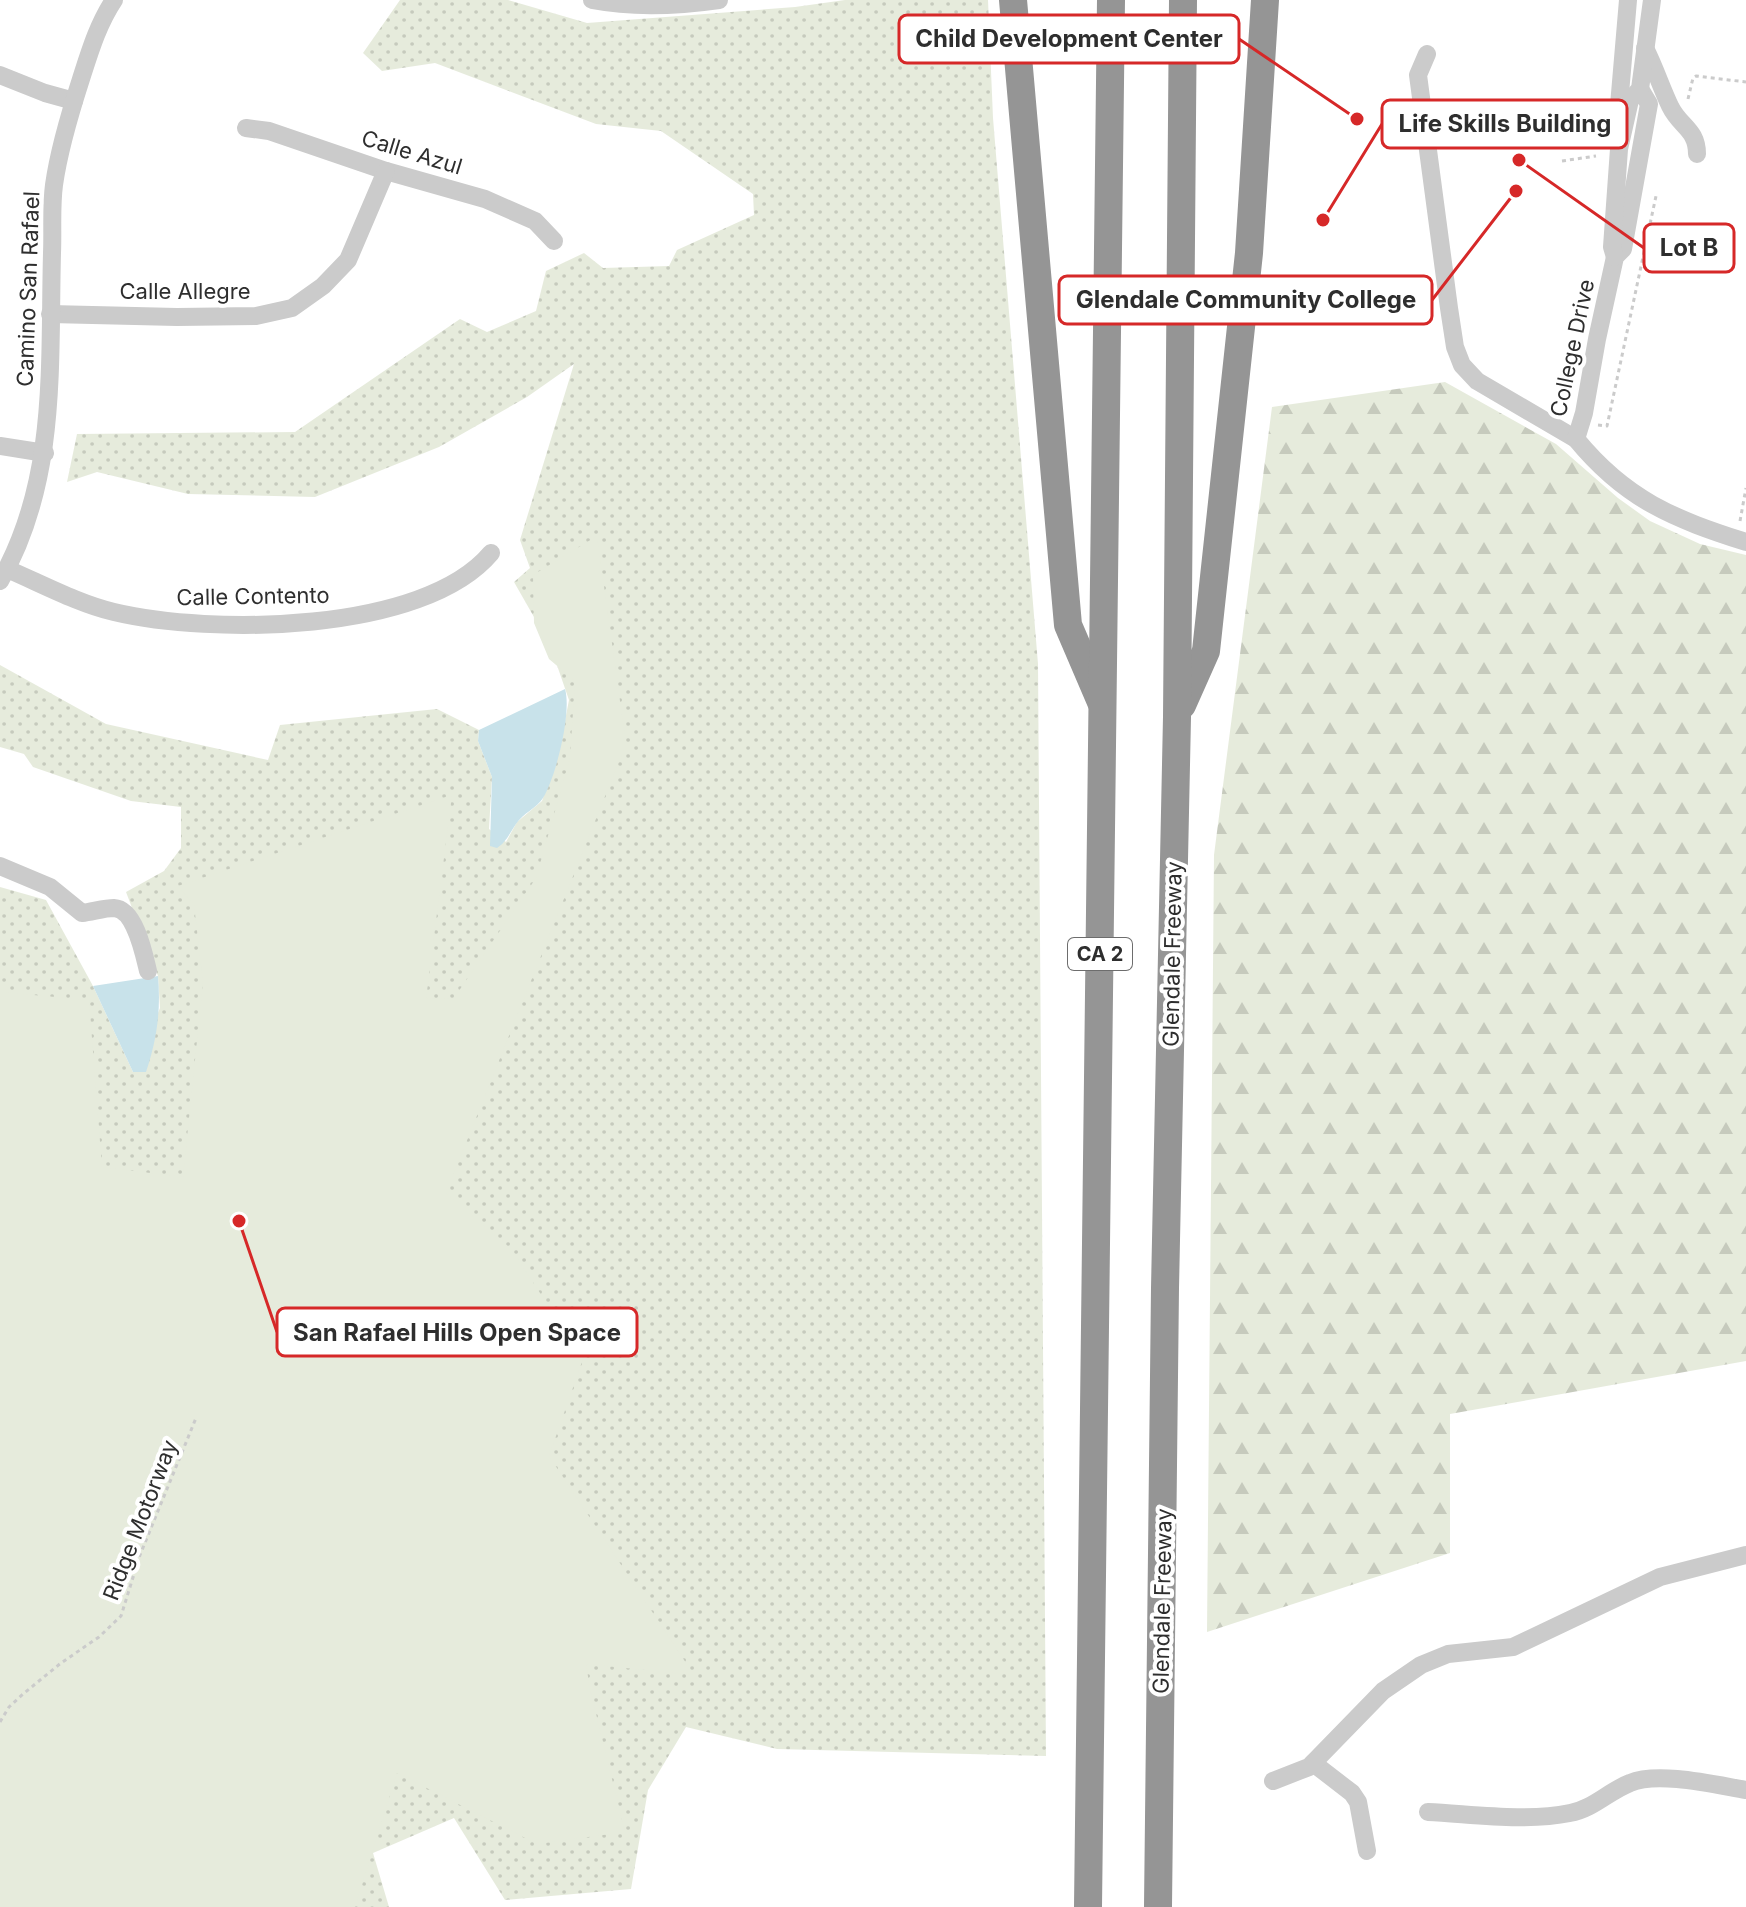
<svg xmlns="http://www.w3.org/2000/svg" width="1746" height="1907" font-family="Inter,sans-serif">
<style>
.grass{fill:url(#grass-dots)}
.forest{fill:url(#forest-firs)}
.green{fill:#e6ebdc}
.water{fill:#c8e2ea}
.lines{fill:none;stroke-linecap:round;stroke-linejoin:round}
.path{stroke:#cbcbcb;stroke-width:3;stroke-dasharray:4 4;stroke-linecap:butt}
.minor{stroke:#cbcbcb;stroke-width:18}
.highway{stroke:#959595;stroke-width:28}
.labels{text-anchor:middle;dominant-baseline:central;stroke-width:8;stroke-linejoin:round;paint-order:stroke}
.shield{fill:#fff;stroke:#6d6d6d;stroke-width:2}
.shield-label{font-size:20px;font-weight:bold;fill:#2e2e2e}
.street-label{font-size:22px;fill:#2e2e2e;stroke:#fff}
.leader{fill:none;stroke:#d62828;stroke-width:3}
.callout-dot{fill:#d62828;stroke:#fff;stroke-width:3}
.callout{fill:#fff;stroke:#d62828;stroke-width:3}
.callout-label{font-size:24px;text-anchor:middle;font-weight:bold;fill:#2e2e2e}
</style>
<defs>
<pattern id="grass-dots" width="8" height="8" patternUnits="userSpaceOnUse" patternTransform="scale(2)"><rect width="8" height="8" fill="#e6ebdc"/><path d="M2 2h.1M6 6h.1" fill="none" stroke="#c6cabd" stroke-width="1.8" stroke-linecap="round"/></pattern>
<pattern id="forest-firs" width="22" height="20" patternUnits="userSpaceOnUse" patternTransform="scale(2)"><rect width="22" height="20" fill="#e6ebdc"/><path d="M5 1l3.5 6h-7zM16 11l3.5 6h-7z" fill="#c6cabd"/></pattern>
</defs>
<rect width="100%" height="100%" fill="#fff"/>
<!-- grass -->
<path class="grass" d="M 400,0 L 508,0 L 587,23 L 795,7 L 845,0 L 988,0 L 993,118 L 1038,664 L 1046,1756 L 777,1749 L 686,1727 L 648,1790 L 631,1889 L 505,1900 L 454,1818 L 373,1853 L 389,1907 L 0,1907 L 0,887 L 46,900 L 93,986 L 133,1072 L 160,1008 L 158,976 L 126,892 L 164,871 L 181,848 L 181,807 L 131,801 L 33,767 L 24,754 L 0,747 L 0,665 L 106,724 L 268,760 L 280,725 L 437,709 L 479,730 L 478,741 L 492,777 L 489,829 L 506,842 L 517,822 L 542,801 L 559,751 L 569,700 L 550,645 L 514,582 L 530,568 L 520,540 L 574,364 L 527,397 L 439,447 L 315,497 L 188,494 L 97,472 L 67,482 L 77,434 L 295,432 L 460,319 L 487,332 L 536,311 L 546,271 L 584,253 L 603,268 L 669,266 L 677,250 L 754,215 L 753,194 L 661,131 L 596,124 L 435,63 L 382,71 L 363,53 Z"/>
<!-- forest -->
<path class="forest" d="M 1445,382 L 1556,444 L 1618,498 L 1650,521 L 1700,544 L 1746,555 L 1746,1361 L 1450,1414 L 1450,1553 L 1207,1632 L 1214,855 L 1272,407 Z"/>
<!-- green -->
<path class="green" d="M 597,536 L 626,744 L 446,1193 L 512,1250 L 583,1359 L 549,1456 L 694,1675 L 586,1664 L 590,1689 L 625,1832 L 537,1844 L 397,1773 L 355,1907 L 0,1907 L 0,992 L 89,1000 L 102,1167 L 183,1177 L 203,982 L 194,905 L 178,886 L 452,795 L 426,999 L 454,998 L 536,878 L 570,758 L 575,681 L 549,659 L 534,623 L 533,575 Z"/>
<!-- water -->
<g class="water">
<path d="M 565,689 C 572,712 556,777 543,798 C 537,808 523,813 516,824 C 509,834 507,841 497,848 L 490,846 L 492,777 L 478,741 L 479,730 Z"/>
<path d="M 158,976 C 161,1010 157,1039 146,1072 L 133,1072 L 93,986 Z"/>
</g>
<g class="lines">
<!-- path -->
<g class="path">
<path d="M 1688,99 L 1693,78 L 1696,76 L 1746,82"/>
<path d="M 1562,161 L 1596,156"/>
<path d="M 1598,425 L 1607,426 L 1656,196"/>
<path d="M 1740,521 L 1746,488"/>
<path d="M 0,1722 L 9,1707 L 23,1694 L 61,1663 L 99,1637 L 121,1616 L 140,1555 L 196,1418"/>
</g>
<!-- minor -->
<g class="minor">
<path d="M 592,0 C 634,8 677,6 719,0"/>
<path d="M 1645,48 C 1655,68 1661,87 1670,106 C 1680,127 1697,129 1697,154"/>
<path d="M 1427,54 L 1418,75 L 1449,308 L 1455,347 L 1462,365 L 1477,381 L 1576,439"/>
<path d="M 0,75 L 45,93 L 74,101"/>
<path d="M 1640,89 L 1649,104 L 1623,249 L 1615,257 L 1597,339 L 1584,413 L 1576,439 C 1626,500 1674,519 1746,542"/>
<path d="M 1618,117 L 1628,0"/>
<path d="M 246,128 L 269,131 L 386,171 L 485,199 L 535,221 L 554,241"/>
<path d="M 1615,257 L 1612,247 L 1619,149 L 1630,100 L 1640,89 L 1652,0"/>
<path d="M 50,314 L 177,317 L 256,316 L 292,308 L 323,286 L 348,260 L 386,171"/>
<path d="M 0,446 L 45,453"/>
<path d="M 7,569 C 40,583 79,604 114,612 C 210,635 423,634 491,553"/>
<path d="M 0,581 C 58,480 49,365 52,253 C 53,230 51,207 54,185 C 59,149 70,113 81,79 C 90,51 98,24 114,0"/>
<path d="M 0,866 L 50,887 L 82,913 C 92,912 104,908 114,908 C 135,909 144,954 148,971"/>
<path d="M 1313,1763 L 1352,1793 L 1358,1802 L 1367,1851"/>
<path d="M 1273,1781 L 1309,1767 L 1383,1691 L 1421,1665 L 1448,1654 L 1513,1647 L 1660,1577 L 1746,1555"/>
<path d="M 1428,1812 C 1472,1814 1526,1822 1570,1813 C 1593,1809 1609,1791 1630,1783 C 1658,1771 1716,1785 1746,1790"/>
</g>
<!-- highway -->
<g class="highway">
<path d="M 1013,0 L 1068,625 L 1101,702"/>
<path d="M 1182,705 L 1206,651 L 1249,253 L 1265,0"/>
<path d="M 1088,1907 L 1111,0"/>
<path d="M 1158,1907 L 1165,1288 L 1177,717 L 1183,0"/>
</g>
</g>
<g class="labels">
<!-- shield labels -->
<rect class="shield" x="1068" y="938" width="64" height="32" rx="6"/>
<g class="shield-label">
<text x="1100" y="954">CA 2</text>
</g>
<!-- street labels -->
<g class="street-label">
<text transform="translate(412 152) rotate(17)">Calle Azul</text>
<text transform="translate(28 289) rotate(-88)">Camino San Rafael</text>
<text x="185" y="291">Calle Allegre</text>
<text transform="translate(1572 348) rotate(-78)">College Drive</text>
<text transform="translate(253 596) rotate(-1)">Calle Contento</text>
<text transform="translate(1172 954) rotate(-89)">Glendale Freeway</text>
<text transform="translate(140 1520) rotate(-69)">Ridge Motorway</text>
<text transform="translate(1162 1601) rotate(-89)">Glendale Freeway</text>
</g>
</g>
<!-- callouts -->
<path class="leader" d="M1357 119L1239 39M1323 220L1382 124M1519 160L1644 248M1516 191L1432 300M239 1221L277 1332"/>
<g class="callout-dot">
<circle cx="1357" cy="119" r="8"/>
<circle cx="1323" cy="220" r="8"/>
<circle cx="1519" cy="160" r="8"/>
<circle cx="1516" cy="191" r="8"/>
<circle cx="239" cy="1221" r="8"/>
</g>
<g class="callout">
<rect x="899" y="15" width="340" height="48" rx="8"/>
<rect x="1382" y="100" width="245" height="48" rx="8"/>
<rect x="1644" y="224" width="90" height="48" rx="8"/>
<rect x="1059" y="276" width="373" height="48" rx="8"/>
<rect x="277" y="1308" width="360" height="48" rx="8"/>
</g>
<g class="callout-label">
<text x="1069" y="47">Child Development Center</text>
<text x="1505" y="132">Life Skills Building</text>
<text x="1689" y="256">Lot B</text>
<text x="1246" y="308">Glendale Community College</text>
<text x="457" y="1341">San Rafael Hills Open Space</text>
</g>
</svg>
